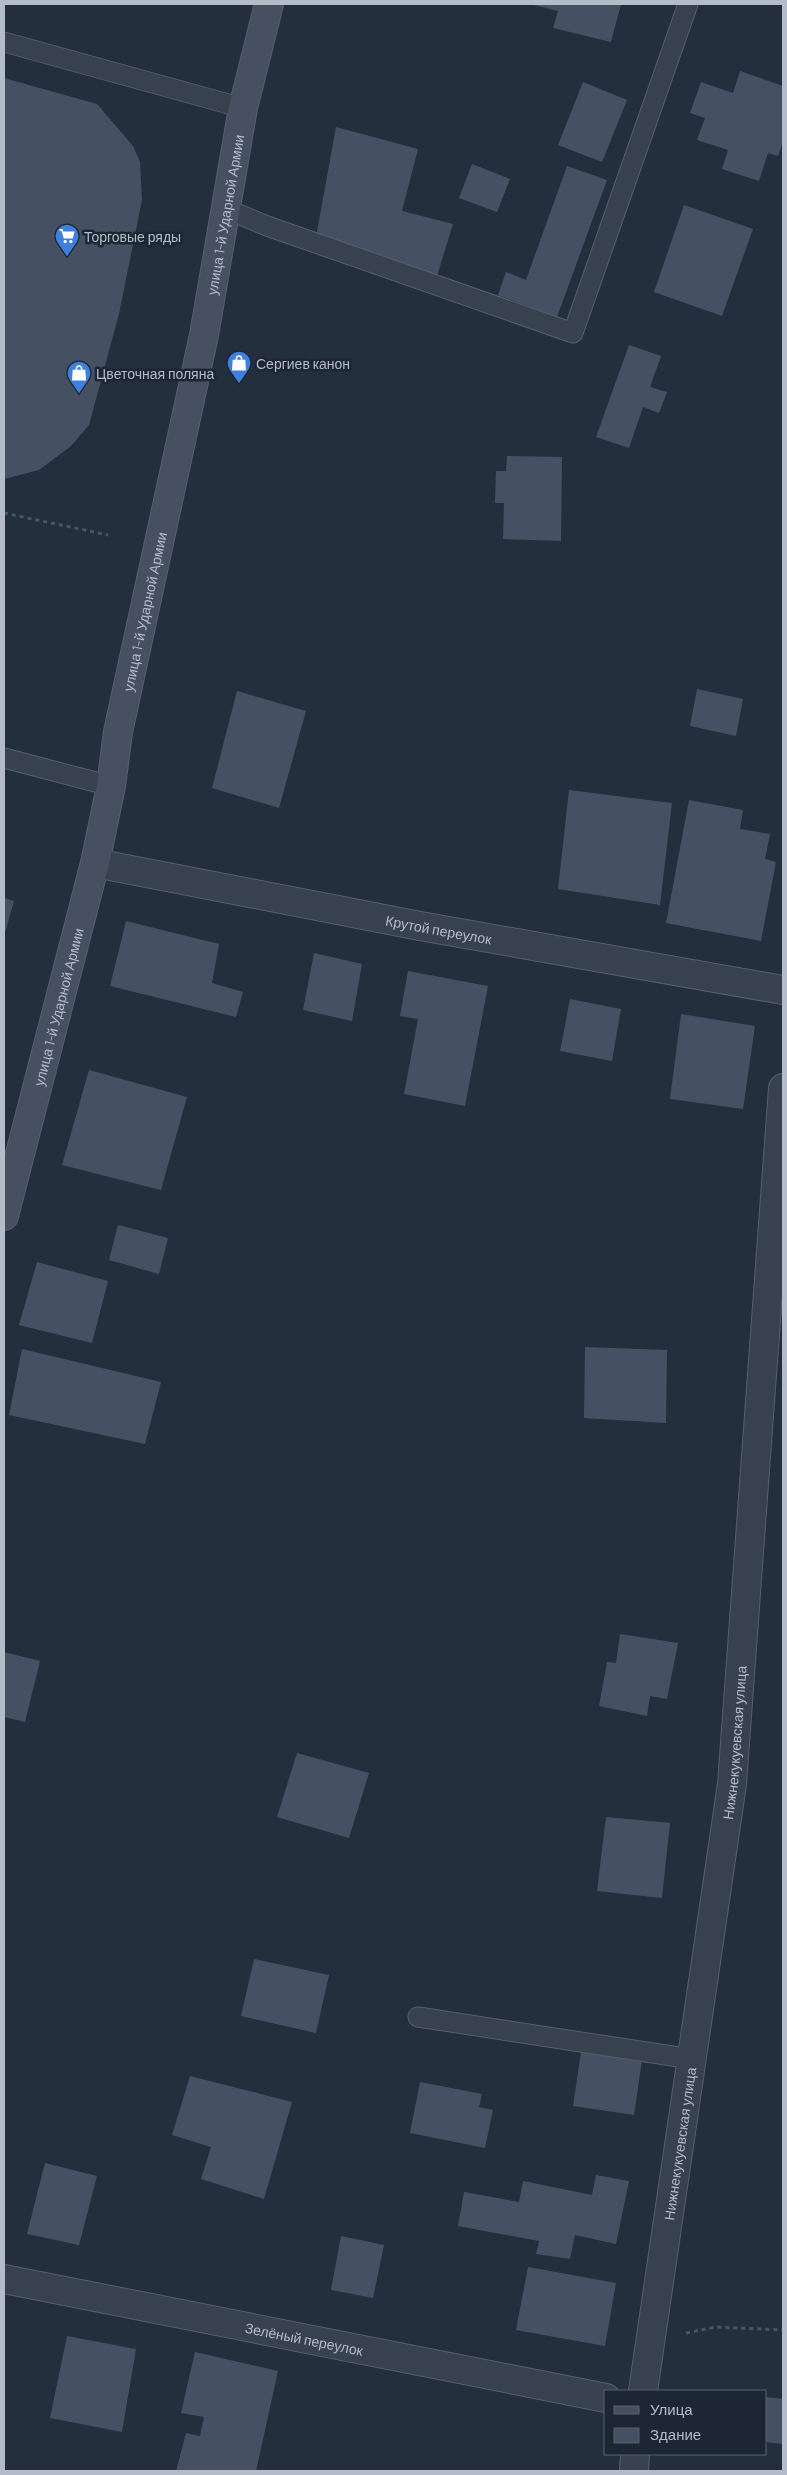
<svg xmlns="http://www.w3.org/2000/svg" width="787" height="2475" font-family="Barlow,sans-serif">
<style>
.building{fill:#455162}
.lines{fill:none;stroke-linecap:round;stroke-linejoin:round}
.service-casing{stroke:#565f6c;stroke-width:21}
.minor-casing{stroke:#565f6c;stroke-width:30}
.secondary-casing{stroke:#565f6c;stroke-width:30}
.path{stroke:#44595c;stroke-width:3;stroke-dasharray:4 4;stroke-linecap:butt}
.service{stroke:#38414e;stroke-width:19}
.minor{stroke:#38414e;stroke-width:28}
.secondary{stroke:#465061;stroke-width:28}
.labels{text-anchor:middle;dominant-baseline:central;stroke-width:5;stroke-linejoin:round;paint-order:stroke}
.street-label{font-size:14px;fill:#b4bcc9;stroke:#1d2633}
.poi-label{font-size:14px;fill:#b4bcc9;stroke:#1d2633;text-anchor:start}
</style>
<rect width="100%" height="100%" fill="#242f3e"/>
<!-- building -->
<g class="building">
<path d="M 530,4 L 621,4 L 611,42 L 553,28 L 558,11 Z"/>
<path d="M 740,71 L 783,86 L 783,141 L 778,156 L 768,153 L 759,181 L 722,169 L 728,150 L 697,140 L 705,118 L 690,113 L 701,82 L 733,93 Z"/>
<path d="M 4,78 L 97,104 L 133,146 L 140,162 L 142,200 L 119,314 L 89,425 L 71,446 L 39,470 L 4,479 Z"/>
<path d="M 583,82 L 627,100 L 602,162 L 558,145 Z"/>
<path d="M 336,127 L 418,149 L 402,211 L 453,224 L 436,279 L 316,237 Z"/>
<path d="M 472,164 L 510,179 L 497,212 L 459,198 Z"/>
<path d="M 567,166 L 607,180 L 557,317 L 498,295 L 506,272 L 526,280 Z"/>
<path d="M 684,205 L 753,229 L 722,316 L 654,292 Z"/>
<path d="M 629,345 L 661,356 L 650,387 L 667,392 L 659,413 L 643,407 L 629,448 L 596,437 Z"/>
<path d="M 507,456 L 562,457 L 561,541 L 503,539 L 504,503 L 495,503 L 496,471 L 506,471 Z"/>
<path d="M 697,689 L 743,699 L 736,736 L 690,726 Z"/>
<path d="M 237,691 L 306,711 L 279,808 L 212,788 Z"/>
<path d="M 569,790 L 672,803 L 660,905 L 558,889 Z"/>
<path d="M 689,800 L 743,810 L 740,829 L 770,834 L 765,859 L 776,862 L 761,941 L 666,923 Z"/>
<path d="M 4,898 L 14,901 L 4,936 Z"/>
<path d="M 126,921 L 219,944 L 212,983 L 243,992 L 236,1017 L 110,986 Z"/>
<path d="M 314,953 L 362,964 L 352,1021 L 303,1010 Z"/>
<path d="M 408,971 L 488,986 L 465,1106 L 404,1094 L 418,1019 L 400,1016 Z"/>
<path d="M 570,999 L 621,1009 L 612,1061 L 560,1051 Z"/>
<path d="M 681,1014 L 755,1026 L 743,1109 L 670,1099 Z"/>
<path d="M 89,1070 L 187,1097 L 161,1190 L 62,1165 Z"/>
<path d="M 118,1225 L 168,1238 L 159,1274 L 109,1260 Z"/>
<path d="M 37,1262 L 108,1281 L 92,1343 L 19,1325 Z"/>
<path d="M 585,1347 L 667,1350 L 666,1423 L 584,1418 Z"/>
<path d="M 22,1349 L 161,1382 L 145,1444 L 9,1415 Z"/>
<path d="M 620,1634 L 678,1643 L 667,1699 L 650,1696 L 647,1716 L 599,1706 L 607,1662 L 616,1663 Z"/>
<path d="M 4,1652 L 40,1661 L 25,1722 L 4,1717 Z"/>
<path d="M 297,1753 L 369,1773 L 349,1838 L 277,1817 Z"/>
<path d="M 606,1817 L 670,1823 L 662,1898 L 597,1891 Z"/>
<path d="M 254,1959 L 329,1975 L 316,2033 L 241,2016 Z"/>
<path d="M 581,2052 L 642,2060 L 634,2115 L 573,2106 Z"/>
<path d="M 190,2076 L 292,2102 L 264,2199 L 201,2179 L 211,2147 L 172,2135 Z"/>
<path d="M 420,2082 L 482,2094 L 479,2107 L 493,2110 L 485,2148 L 410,2133 Z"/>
<path d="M 45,2163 L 97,2176 L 79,2245 L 27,2234 Z"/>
<path d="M 596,2175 L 629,2181 L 616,2244 L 575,2235 L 570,2259 L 536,2254 L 539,2241 L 458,2226 L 464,2192 L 519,2202 L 523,2181 L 592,2195 Z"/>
<path d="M 341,2236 L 384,2245 L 373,2298 L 331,2290 Z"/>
<path d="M 528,2267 L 616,2283 L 605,2346 L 516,2330 Z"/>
<path d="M 67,2336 L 136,2349 L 122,2432 L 50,2418 Z"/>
<path d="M 195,2352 L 278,2371 L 256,2471 L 176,2471 L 186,2433 L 200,2436 L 204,2417 L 181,2413 Z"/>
<path d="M 766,2397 L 783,2399 L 782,2444 L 766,2442 Z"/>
</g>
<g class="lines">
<defs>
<g id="service">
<path d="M 4,42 L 243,108"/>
<path d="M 224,208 L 267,226 L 573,333 L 688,4"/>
<path d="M 4,758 L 111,786"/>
<path d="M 418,2017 L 692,2059"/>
</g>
<g id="minor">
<path id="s1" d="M 95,863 L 420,926 L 783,990"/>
<path id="s2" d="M 4,2279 L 606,2398"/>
<path id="s3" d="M 643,2391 L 732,1784 L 783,1088"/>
<path d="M 634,2471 L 635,2454"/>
</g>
<g id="secondary">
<path id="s4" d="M 4,1216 L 95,863 L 111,786 L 118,732 L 204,335 L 243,108 L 269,4"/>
</g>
</defs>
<!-- service casing -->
<use href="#service" class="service-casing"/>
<!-- minor casing -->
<use href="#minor" class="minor-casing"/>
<!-- secondary casing -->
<use href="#secondary" class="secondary-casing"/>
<!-- path -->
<g class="path">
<path d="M 4,513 L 108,535"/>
<path d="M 686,2333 L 715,2327 L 783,2330"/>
</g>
<!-- service -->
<use href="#service" class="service"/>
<!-- minor -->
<use href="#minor" class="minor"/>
<!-- secondary -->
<use href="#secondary" class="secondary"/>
</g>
<!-- icons -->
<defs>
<symbol id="supermarket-pin" viewBox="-11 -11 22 30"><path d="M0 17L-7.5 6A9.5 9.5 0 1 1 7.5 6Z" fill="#3f7fe0" stroke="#1d2633"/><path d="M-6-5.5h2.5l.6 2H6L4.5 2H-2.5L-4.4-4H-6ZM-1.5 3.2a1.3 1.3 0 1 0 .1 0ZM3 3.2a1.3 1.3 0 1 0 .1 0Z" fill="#fff"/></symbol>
<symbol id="shop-pin" viewBox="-11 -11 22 30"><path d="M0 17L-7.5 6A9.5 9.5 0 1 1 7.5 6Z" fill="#3f7fe0" stroke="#1d2633"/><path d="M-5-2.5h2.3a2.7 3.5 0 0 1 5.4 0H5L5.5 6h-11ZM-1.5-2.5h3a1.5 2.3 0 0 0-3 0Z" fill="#fff"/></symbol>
</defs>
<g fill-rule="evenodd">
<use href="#supermarket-pin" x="53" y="222" width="28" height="38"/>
<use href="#shop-pin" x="225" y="349" width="28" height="38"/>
<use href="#shop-pin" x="65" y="359" width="28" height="38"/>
</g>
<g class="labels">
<!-- street labels -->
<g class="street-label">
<text stroke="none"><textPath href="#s4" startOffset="1026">улица 1-й Ударной Армии</textPath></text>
<text stroke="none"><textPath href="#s4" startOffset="621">улица 1-й Ударной Армии</textPath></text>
<text stroke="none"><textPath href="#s1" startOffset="350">Крутой переулок</textPath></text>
<text stroke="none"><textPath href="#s4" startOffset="216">улица 1-й Ударной Армии</textPath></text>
<text stroke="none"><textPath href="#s3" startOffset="655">Нижнекукуевская улица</textPath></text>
<text stroke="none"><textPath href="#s3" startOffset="250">Нижнекукуевская улица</textPath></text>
<text stroke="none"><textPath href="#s2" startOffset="306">Зелёный переулок</textPath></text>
</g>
<!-- poi labels -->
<g class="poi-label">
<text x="84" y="236">Торговые ряды</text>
<text x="256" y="363">Сергиев канон</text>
<text x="96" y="373">Цветочная поляна</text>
</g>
</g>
<!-- border -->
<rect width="787" height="2475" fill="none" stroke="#b4bcc9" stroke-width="10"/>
<!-- legend -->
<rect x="604" y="2390" width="162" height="65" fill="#1d2633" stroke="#59626f"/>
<rect x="614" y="2406" width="25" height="8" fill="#465061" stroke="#59626f"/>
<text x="650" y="2415" font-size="15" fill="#b4bcc9">Улица</text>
<rect x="614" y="2428" width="25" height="15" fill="#455162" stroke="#59626f"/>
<text x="650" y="2440" font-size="15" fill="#b4bcc9">Здание</text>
</svg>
